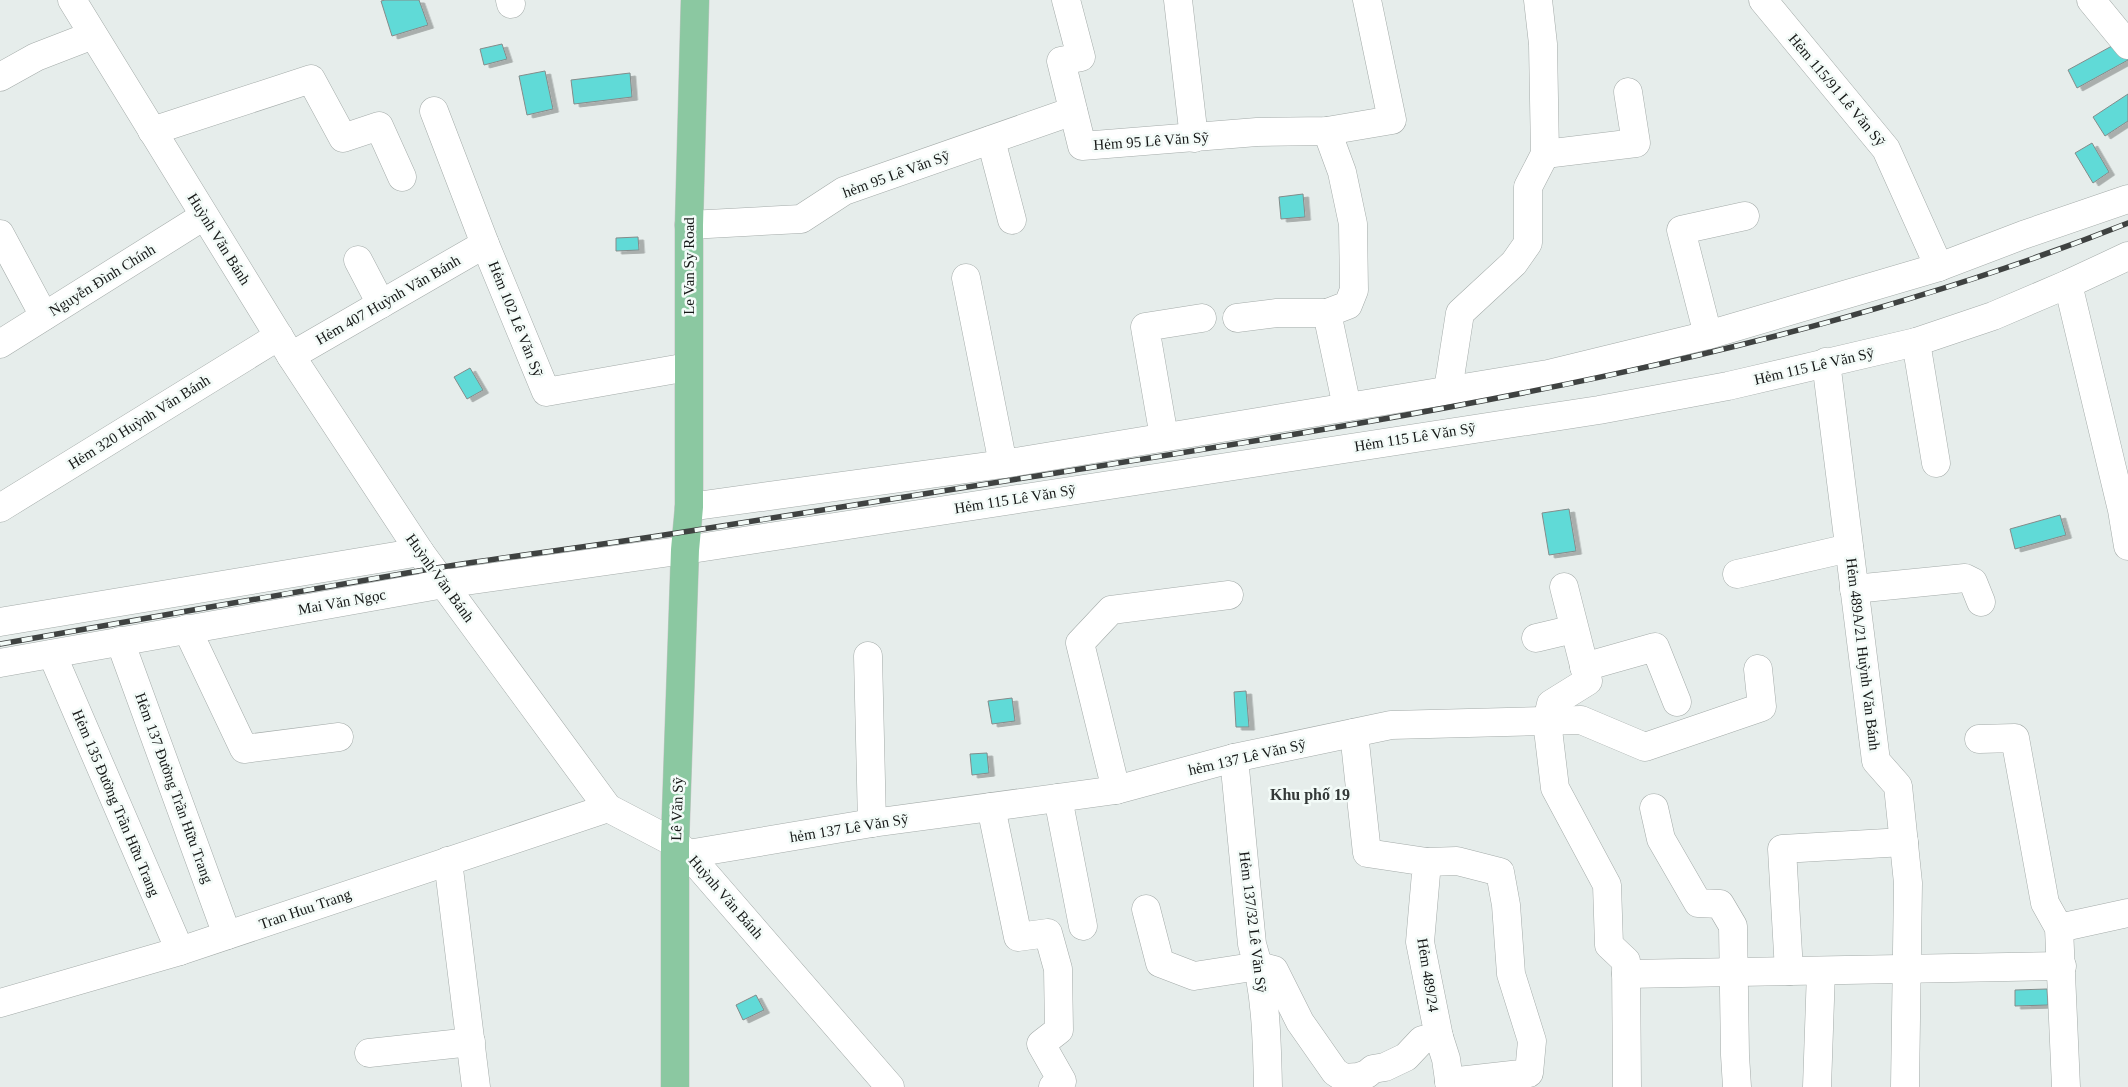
<svg xmlns="http://www.w3.org/2000/svg" width="2128" height="1087" font-family="'Times New Roman',serif">
<style>
.building{fill:#61dad7;stroke:#848b8a;filter:url(#shadow)}
.lines{fill:none;stroke-linecap:round;stroke-linejoin:round}
.minor-casing{stroke:#a4aba9;stroke-width:29}
.major-casing{stroke:#c7c7c7;stroke-width:29}
.minor{stroke:#fff;stroke-width:28}
.major{stroke:#8bc8a1;stroke-width:28}
.rail-casing{stroke:#3f4241;stroke-width:5.5}
.rail{stroke:#f3fbf8;stroke-width:4;stroke-dasharray:11;stroke-linecap:butt}
.labels{text-anchor:middle;dominant-baseline:central;stroke-width:5;stroke-linejoin:round;paint-order:stroke}
.street-label{font-size:15px;fill:#151716;stroke:#f3fbf8}
.neighbourhood-label{font-size:16px;font-weight:bold;fill:#343938;stroke:#f3fbf8}
</style>
<defs>
<filter id="shadow"><feDropShadow dx="5.5" dy="3" stdDeviation="0" flood-color="#0004"/></filter>
</defs>
<rect width="100%" height="100%" fill="#e6edeb"/>
<!-- building -->
<g class="building">
<path d="M 385,0 L 419,0 L 428,25 L 392,36 L 381,1 Z"/>
<path d="M 2121,41 L 2128,55 L 2128,60 L 2077,88 L 2068,70 Z"/>
<path d="M 502,44 L 507,59 L 484,65 L 480,49 Z"/>
<path d="M 545,71 L 553,109 L 527,115 L 519,76 Z"/>
<path d="M 630,73 L 632,97 L 574,104 L 571,80 Z"/>
<path d="M 2128,94 L 2128,121 L 2105,136 L 2093,117 Z"/>
<path d="M 2092,143 L 2109,172 L 2093,183 L 2075,153 Z"/>
<path d="M 1303,194 L 1305,217 L 1281,219 L 1279,197 Z"/>
<path d="M 638,237 L 639,250 L 616,251 L 616,238 Z"/>
<path d="M 470,368 L 483,390 L 467,399 L 454,377 Z"/>
<path d="M 1569,509 L 1576,551 L 1549,555 L 1542,513 Z"/>
<path d="M 2060,515 L 2066,535 L 2015,549 L 2010,529 Z"/>
<path d="M 1246,691 L 1249,727 L 1236,727 L 1234,692 Z"/>
<path d="M 1012,698 L 1015,721 L 992,724 L 988,701 Z"/>
<path d="M 987,753 L 989,773 L 972,775 L 970,754 Z"/>
<path d="M 2047,989 L 2048,1005 L 2015,1006 L 2015,990 Z"/>
<path d="M 756,995 L 764,1010 L 743,1020 L 736,1005 Z"/>
</g>
<g class="lines">
<defs>
<g id="minor">
<path d="M 72,0 L 291,356 L 420,552 L 608,808 L 675,843 L 688,854 L 890,1087"/>
<path d="M 510,0 L 511,4"/>
<path d="M 1066,0 L 1081,57 L 1061,61 L 1082,146 L 1257,132 L 1327,131 L 1392,120 L 1367,0"/>
<path d="M 1178,0 L 1194,138"/>
<path d="M 1763,0 L 1886,149 L 1939,267"/>
<path d="M 2091,0 L 2128,45"/>
<path d="M 0,77 L 36,57 L 93,35"/>
<path d="M 434,111 L 485,244 L 546,392 L 688,367"/>
<path d="M 152,131 L 311,79 L 343,138 L 379,126 L 402,177"/>
<path d="M 1327,131 L 1342,172 L 1353,224 L 1354,290 L 1348,305 L 1327,313 L 1347,407"/>
<path d="M 991,140 L 1012,220"/>
<path d="M 1545,154 L 1636,143 L 1628,92"/>
<path d="M 689,225 L 801,219 L 844,191 L 1073,111"/>
<path d="M 0,234 L 44,316"/>
<path d="M 358,260 L 381,304"/>
<path d="M 966,278 L 1003,464"/>
<path d="M 2068,284 L 2122,510 L 2128,546"/>
<path d="M 1237,318 L 1277,313 L 1327,313"/>
<path d="M 1708,335 L 1681,230 L 1745,216"/>
<path d="M 1916,342 L 1936,463"/>
<path d="M 0,344 L 204,216"/>
<path d="M 291,356 L 485,244"/>
<path d="M 1826,362 L 1876,761 L 1898,786 L 1908,883 L 1905,1087"/>
<path d="M 1448,390 L 1460,313 L 1514,263 L 1528,243 L 1528,187 L 1545,154 L 1543,44 L 1538,0"/>
<path d="M 1164,437 L 1145,327 L 1202,318"/>
<path d="M 689,507 L 1003,464 L 1548,374 L 1708,335 L 1939,267 L 2023,235 L 2128,199"/>
<path d="M 0,508 L 279,336"/>
<path d="M 1737,574 L 1849,548"/>
<path d="M 1564,587 L 1588,681 L 1551,704 L 1547,721 L 1555,788 L 1607,885 L 1609,945 L 1626,961 L 1627,1087"/>
<path d="M 1854,589 L 1965,578 L 1973,582 L 1981,602"/>
<path d="M 0,622 L 420,552"/>
<path d="M 187,629 L 244,749 L 339,737"/>
<path d="M 1536,638 L 1574,629"/>
<path d="M 120,641 L 227,935"/>
<path d="M 52,654 L 180,951"/>
<path d="M 868,656 L 872,823"/>
<path d="M 0,663 L 444,584 L 685,550 L 1599,410 L 1728,386 L 1916,342 L 1993,316 L 2068,284 L 2128,256"/>
<path d="M 1584,667 L 1655,647 L 1677,702"/>
<path d="M 1354,733 L 1367,853 L 1427,862 L 1420,942 L 1439,1037 L 1446,1059 L 1450,1087"/>
<path d="M 1979,739 L 2015,738 L 2045,903 L 2059,928 L 2066,1087"/>
<path d="M 1234,758 L 1252,944 C 1266,989 1267,1040 1268,1087"/>
<path d="M 1116,790 L 1080,643 L 1111,610 L 1229,595"/>
<path d="M 1058,798 L 1083,926"/>
<path d="M 991,807 L 1018,937 L 1048,933 L 1058,969 L 1059,1030 L 1041,1044 L 1062,1081 L 1053,1087"/>
<path d="M 1654,808 L 1661,839 L 1698,903 L 1720,904 L 1733,926 L 1735,1055 L 1737,1087"/>
<path d="M 688,854 L 872,823 L 1116,790 L 1234,758 L 1391,725 L 1581,720 L 1645,747 L 1762,707 L 1758,669"/>
<path d="M 448,861 L 476,1087"/>
<path d="M 1427,862 L 1457,861 L 1500,872 L 1506,905 L 1511,974 L 1532,1041 L 1529,1073 L 1449,1082"/>
<path d="M 1146,909 L 1160,963 L 1194,976 L 1259,966 L 1274,970 L 1300,1022 L 1335,1072 L 1344,1078 L 1358,1077 L 1367,1074 L 1373,1069 L 1385,1067 L 1406,1057 L 1422,1040 L 1439,1037"/>
<path d="M 2059,928 L 2128,913"/>
<path d="M 1789,971 L 1782,849 L 1904,842"/>
<path d="M 1626,974 L 2062,966"/>
<path d="M 0,1003 L 180,951 L 608,808"/>
<path d="M 369,1053 L 471,1042"/>
<path d="M 1817,1087 L 1821,971"/>
</g>
<path id="major" d="M 675,1087 L 675,843 L 685,550 L 689,507 L 689,225 L 695,0"/>
</defs>
<!-- minor casing -->
<use href="#minor" class="minor-casing"/>
<!-- major casing -->
<use href="#major" class="major-casing"/>
<!-- minor -->
<use href="#minor" class="minor"/>
<!-- major -->
<use href="#major" class="major"/>
<defs>
<path id="rail" d="M 0,644 C 143,619 287,593 430,569 C 517,555 603,545 690,531 C 812,512 934,492 1056,473 C 1419,415 1785,359 2128,223"/>
</defs>
<!-- rail casing -->
<use href="#rail" class="rail-casing"/>
<!-- rail -->
<use href="#rail" class="rail"/>
</g>
<g class="labels">
<!-- street labels -->
<g class="street-label">
<text transform="translate(1837 90) rotate(50)">Hẻm 115/91 Lê Văn Sỹ</text>
<text transform="translate(1151 141) rotate(-4)">Hẻm 95 Lê Văn Sỹ</text>
<text transform="translate(896 174) rotate(-20)">hẻm 95 Lê Văn Sỹ</text>
<text transform="translate(219 239) rotate(58)">Huỳnh Văn Bánh</text>
<text transform="translate(689 266) rotate(-90)">Le Van Sy Road</text>
<text transform="translate(102 280) rotate(-32)">Nguyễn Đình Chính</text>
<text transform="translate(388 300) rotate(-30)">Hẻm 407 Huỳnh Văn Bánh</text>
<text transform="translate(516 319) rotate(68)">Hẻm 102 Lê Văn Sỹ</text>
<text transform="translate(1814 366) rotate(-13)">Hẻm 115 Lê Văn Sỹ</text>
<text transform="translate(139 422) rotate(-32)">Hẻm 320 Huỳnh Văn Bánh</text>
<text transform="translate(1415 437) rotate(-9)">Hẻm 115 Lê Văn Sỹ</text>
<text transform="translate(1015 499) rotate(-9)">Hẻm 115 Lê Văn Sỹ</text>
<text transform="translate(440 578) rotate(54)">Huỳnh Văn Bánh</text>
<text transform="translate(342 602) rotate(-10)">Mai Văn Ngọc</text>
<text transform="translate(1863 654) rotate(83)">Hẻm 489A/21 Huỳnh Văn Bánh</text>
<text transform="translate(1247 757) rotate(-13)">hẻm 137 Lê Văn Sỹ</text>
<text transform="translate(174 788) rotate(70)">Hẻm 137 Đường Trần Hữu Trang</text>
<text transform="translate(116 803) rotate(67)">Hẻm 135 Đường Trần Hữu Trang</text>
<text transform="translate(677 809) rotate(-88)">Lê Văn Sỹ</text>
<text transform="translate(849 828) rotate(-9)">hẻm 137 Lê Văn Sỹ</text>
<text transform="translate(726 897) rotate(49)">Huỳnh Văn Bánh</text>
<text transform="translate(305 909) rotate(-19)">Tran Huu Trang</text>
<text transform="translate(1253 922) rotate(83)">Hẻm 137/32 Lê Văn Sỹ</text>
<text transform="translate(1428 975) rotate(81)">Hẻm 489/24</text>
</g>
<!-- neighbourhood labels -->
<g class="neighbourhood-label">
<text x="1310" y="794">Khu phố 19</text>
</g>
</g>
</svg>
